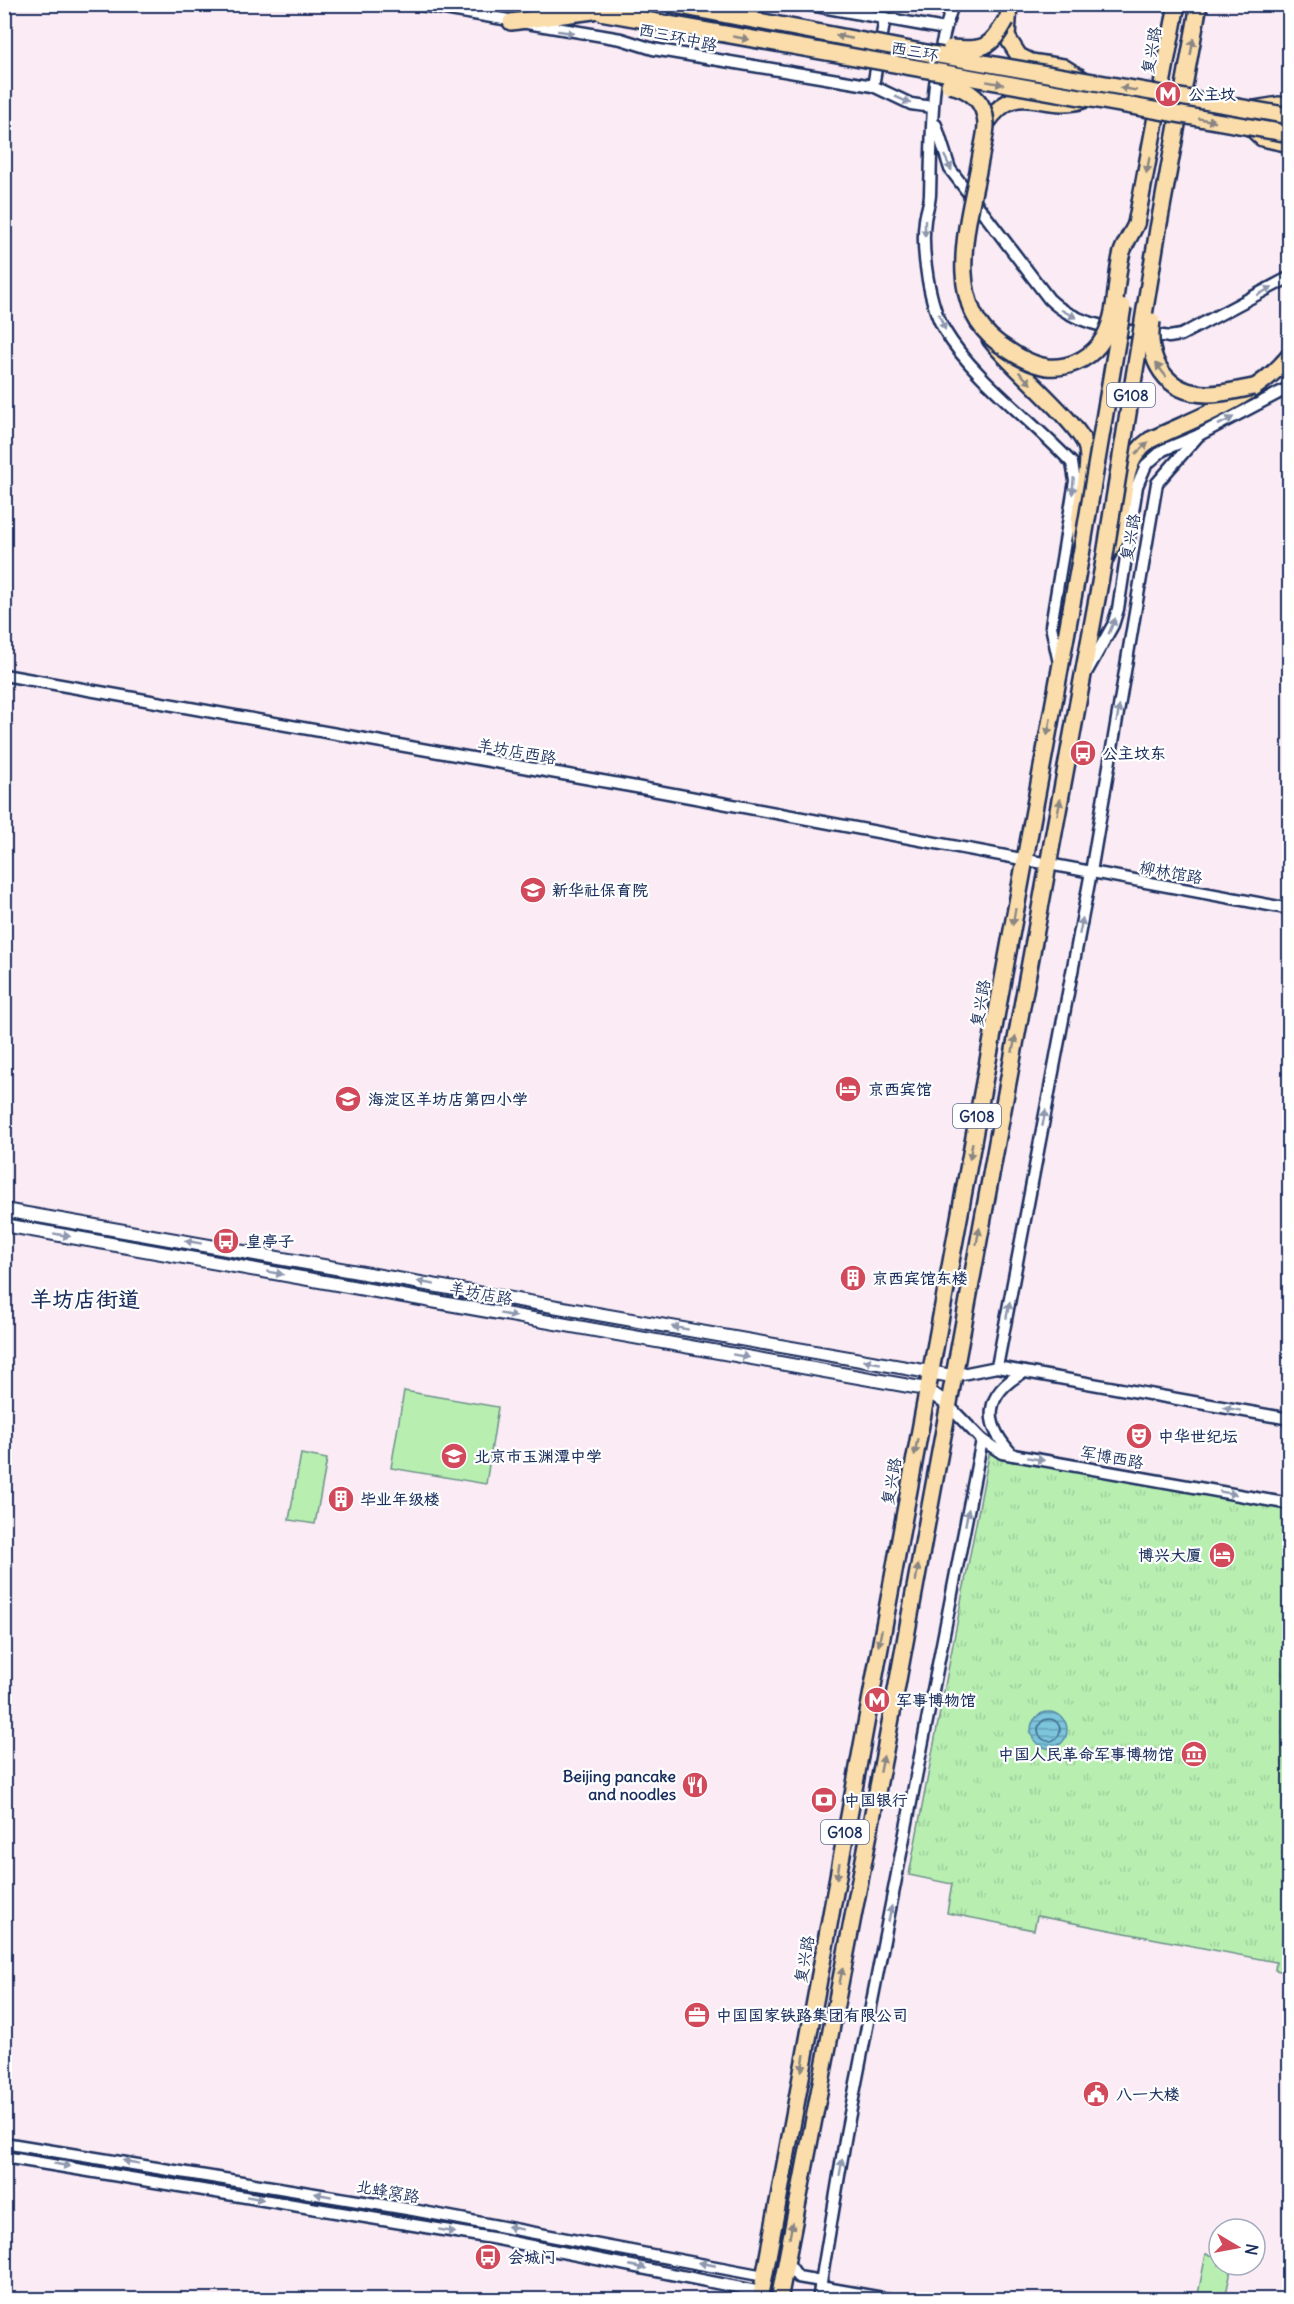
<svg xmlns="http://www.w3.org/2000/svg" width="1294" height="2304" font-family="Delius,'LXGW WenKai TC',sans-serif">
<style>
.grass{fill:url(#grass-tufts);stroke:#6a8f88;stroke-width:1.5}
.garden{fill:#b8efb1;stroke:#6a8f88;stroke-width:1.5}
.water{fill:url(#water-rules);stroke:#5589a9;stroke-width:1.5}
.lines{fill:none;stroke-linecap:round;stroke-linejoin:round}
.shore{stroke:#416b90;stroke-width:1.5}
.tertiary-casing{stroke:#1b2f5e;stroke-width:15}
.secondary-casing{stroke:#1b2f5e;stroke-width:16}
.trunk-casing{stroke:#1b2f5e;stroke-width:20}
.tertiary{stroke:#fff;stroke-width:10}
.secondary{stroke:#fff;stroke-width:12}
.trunk{stroke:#faddab;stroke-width:15}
.trunk-bridge-casing{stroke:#1b2f5e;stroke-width:20;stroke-linecap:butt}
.trunk-bridge{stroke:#faddab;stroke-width:15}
.oneway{fill:#8d97ae}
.oneway2{fill:#8a8684}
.labels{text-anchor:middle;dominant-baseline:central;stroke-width:4.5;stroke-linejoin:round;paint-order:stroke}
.shield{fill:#fff;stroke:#5f6d8e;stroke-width:1.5}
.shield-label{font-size:15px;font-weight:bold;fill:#1b2f5e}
.street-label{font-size:16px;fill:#1b2f5e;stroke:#fff}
.poi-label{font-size:16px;font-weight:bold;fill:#1b2f5e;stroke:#fff;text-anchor:start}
.district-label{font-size:22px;font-weight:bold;fill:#1b2f5e;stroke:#fff}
</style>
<defs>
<pattern id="grass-tufts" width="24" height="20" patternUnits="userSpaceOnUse" patternTransform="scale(1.5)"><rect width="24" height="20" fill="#b8efb1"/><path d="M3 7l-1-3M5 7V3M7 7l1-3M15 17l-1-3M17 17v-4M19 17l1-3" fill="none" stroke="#9ecd9b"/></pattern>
<pattern id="water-rules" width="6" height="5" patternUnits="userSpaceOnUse" patternTransform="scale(1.5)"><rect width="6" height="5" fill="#7bc5db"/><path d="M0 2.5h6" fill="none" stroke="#64a0b5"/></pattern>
</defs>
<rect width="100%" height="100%" fill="#faebf4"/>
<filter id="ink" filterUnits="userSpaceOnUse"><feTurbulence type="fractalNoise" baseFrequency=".0167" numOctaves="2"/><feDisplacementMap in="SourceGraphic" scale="12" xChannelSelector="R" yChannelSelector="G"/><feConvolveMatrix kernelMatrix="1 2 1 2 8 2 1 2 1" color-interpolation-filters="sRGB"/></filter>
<g filter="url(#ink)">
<!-- grass -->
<path class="grass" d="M 990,1450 L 1289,1508 L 1289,1973 L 1275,1970 L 1276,1962 L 1037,1916 L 1034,1930 L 947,1913 L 952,1884 L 909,1875 Z"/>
<!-- garden -->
<g class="garden">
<path d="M 404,1391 L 498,1407 L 486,1484 L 391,1468 Z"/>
<path d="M 301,1454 L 327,1459 L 315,1524 L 289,1520 Z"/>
<path d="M 1206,2254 L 1219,2257 L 1219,2265 L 1232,2265 L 1225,2299 L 1197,2299 Z"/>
</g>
<!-- water -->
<circle class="water" cx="1049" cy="1730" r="18"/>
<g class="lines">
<!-- shore -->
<circle class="shore" cx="1049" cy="1730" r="11"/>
<defs>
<g id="tertiary">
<path d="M 415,4 L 621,39 L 653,49 L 873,86 L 911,104 L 932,107"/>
<path d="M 805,4 L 945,29"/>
<path d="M 953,4 C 930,70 932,126 930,194 C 930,203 926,211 925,220 C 921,251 929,305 945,331 C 973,378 1034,422 1072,463 L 1075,481 L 1051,626 L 1059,663"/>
<path d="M 873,86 L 885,18"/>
<path d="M 936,125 L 950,169 L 1049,299 C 1079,329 1129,330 1169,337 L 1181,335 L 1290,277"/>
<path d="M 1086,673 L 1113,625 L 1118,609 L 1137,486 L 1146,465 L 1163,450 L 1199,435 L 1290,387"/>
<path d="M 4,675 L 636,787 L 1290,909"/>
<path d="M 997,1367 L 1091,872 L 1157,483 L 1199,435"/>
<path d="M 952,1376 L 997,1367 L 1290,1419"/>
<path d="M 947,1404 L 982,1440 L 1002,1453 L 1290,1504"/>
<path d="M 1013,1455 C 982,1423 984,1394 1024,1372"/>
<path d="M 4,2143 L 413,2210 L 764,2276"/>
<path d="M 4,2157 L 492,2238 L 761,2292"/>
<path d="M 790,2266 L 798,2277 L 821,2281"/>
<path d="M 820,2287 L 894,2300"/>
<path d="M 818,2300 L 846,2134 L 982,1440"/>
</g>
<g id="secondary">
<path d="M 4,1210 L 952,1376"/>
<path d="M 4,1225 L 926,1389 L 947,1404"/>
</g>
<g id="trunk">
<path d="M 534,4 L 570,8"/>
<path d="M 1009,4 L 1007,37 L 1019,56 L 1031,62 L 1063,67 L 1084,80"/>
<path d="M 511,22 L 593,11"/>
<path d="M 1254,109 L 1279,105 L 1290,107"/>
<path d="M 986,124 C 1019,75 1042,115 1086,99"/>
<path d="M 1250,127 L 1262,138 L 1290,144"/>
<path d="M 1136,224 L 1177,4"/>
<path d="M 1158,229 L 1199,4"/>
<path d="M 760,2300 L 1081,555 C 1081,545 1078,534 1079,523 C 1080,501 1091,470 1087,449 C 1082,425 1009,365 990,339"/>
<path d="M 779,2300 L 884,1756 L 1104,561 C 1108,551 1116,541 1118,531 C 1126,499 1120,460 1150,440 C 1198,417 1256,398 1290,355"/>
</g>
</defs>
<!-- tertiary casing -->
<use href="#tertiary" class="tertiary-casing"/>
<!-- secondary casing -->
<use href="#secondary" class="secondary-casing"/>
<!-- trunk casing -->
<use href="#trunk" class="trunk-casing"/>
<!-- tertiary -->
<use href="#tertiary" class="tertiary"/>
<!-- secondary -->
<use href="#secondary" class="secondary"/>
<!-- trunk -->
<use href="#trunk" class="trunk"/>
<defs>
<g id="trunk-bridge">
<path d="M 669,4 L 932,54 L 1290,116"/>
<path d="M 600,12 L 1290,134"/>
<path d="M 951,48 C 983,51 991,48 1006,20"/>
<path d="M 949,85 C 970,89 985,101 986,124 C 986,134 983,145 981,155 C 971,215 940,300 998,343 C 1014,354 1028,364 1047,367 C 1067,369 1087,360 1099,345 C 1119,320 1114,281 1122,252 C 1125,243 1132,233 1136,224"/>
<path d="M 1152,321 C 1146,359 1165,394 1208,394 C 1223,394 1238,390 1253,387"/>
<path d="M 1081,555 L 1123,307"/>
<path d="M 1104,561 L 1158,229"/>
</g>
</defs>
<!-- trunk-bridge casing -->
<use href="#trunk-bridge" class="trunk-bridge-casing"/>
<!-- trunk-bridge -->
<use href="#trunk-bridge" class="trunk-bridge"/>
</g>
<!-- one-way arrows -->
<defs><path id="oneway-solid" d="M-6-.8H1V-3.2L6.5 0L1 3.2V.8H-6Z" transform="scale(1.5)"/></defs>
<g class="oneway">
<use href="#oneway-solid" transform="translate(566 32) rotate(8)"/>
<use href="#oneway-solid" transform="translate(903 100) rotate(24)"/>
<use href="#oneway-solid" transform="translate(948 163) rotate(64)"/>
<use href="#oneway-solid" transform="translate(925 228) rotate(90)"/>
<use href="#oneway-solid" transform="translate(1265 291) rotate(-30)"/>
<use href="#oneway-solid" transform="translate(1069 314) rotate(28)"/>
<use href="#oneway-solid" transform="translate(942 322) rotate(67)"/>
<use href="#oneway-solid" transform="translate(1226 421) rotate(-27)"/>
<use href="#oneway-solid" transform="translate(1073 486) rotate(95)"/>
<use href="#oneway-solid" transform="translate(1112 626) rotate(-67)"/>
<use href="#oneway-solid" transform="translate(1118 714) rotate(-80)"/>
<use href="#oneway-solid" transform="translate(1081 926) rotate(-79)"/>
<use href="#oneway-solid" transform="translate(1044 1118) rotate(-79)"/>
<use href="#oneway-solid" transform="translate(62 1235) rotate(10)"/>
<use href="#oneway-solid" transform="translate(193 1242) rotate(-170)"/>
<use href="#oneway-solid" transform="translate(275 1273) rotate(10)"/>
<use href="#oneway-solid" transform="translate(426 1283) rotate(-170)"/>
<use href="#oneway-solid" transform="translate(1008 1310) rotate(-79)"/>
<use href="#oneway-solid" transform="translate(508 1315) rotate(10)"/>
<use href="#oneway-solid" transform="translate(680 1328) rotate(-170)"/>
<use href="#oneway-solid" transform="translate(741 1356) rotate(10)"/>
<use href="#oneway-solid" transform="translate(872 1362) rotate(-170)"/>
<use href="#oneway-solid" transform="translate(1232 1409) rotate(-170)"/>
<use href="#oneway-solid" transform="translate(1036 1459) rotate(10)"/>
<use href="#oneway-solid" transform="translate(1228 1493) rotate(10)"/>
<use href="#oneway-solid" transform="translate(967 1517) rotate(-79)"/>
<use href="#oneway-solid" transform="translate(890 1914) rotate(-79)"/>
<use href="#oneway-solid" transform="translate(131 2162) rotate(-170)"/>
<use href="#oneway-solid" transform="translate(62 2165) rotate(10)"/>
<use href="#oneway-solid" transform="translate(841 2167) rotate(-80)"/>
<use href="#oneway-solid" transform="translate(323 2195) rotate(-170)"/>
<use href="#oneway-solid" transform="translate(255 2198) rotate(10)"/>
<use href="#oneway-solid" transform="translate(515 2228) rotate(-170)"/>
<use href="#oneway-solid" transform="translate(447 2231) rotate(10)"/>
<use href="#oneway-solid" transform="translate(707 2264) rotate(-169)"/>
<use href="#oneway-solid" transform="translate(638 2267) rotate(11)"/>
</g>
<g class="oneway2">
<use href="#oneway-solid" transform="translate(844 37) rotate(-169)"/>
<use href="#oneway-solid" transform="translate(741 38) rotate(10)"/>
<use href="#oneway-solid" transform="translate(1192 47) rotate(-80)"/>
<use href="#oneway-solid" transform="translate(995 83) rotate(10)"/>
<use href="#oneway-solid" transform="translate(1128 89) rotate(-170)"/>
<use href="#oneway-solid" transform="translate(1207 120) rotate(10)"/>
<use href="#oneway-solid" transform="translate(1148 165) rotate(101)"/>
<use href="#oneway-solid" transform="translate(1161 370) rotate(-128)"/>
<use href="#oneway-solid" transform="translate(1025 378) rotate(45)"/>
<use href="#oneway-solid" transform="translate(1142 448) rotate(-43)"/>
<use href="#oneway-solid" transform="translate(1049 727) rotate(101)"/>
<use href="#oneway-solid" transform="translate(1059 807) rotate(-79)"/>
<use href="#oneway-solid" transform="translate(1014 917) rotate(100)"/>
<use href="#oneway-solid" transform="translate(1014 1044) rotate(-79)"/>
<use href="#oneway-solid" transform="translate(971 1151) rotate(100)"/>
<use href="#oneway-solid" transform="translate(978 1236) rotate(-79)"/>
<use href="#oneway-solid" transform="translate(916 1447) rotate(100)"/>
<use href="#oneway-solid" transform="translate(917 1573) rotate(-81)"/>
<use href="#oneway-solid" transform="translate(880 1638) rotate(101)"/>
<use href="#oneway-solid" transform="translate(882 1764) rotate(-79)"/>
<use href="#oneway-solid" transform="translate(838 1871) rotate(100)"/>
<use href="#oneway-solid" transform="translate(841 1976) rotate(-79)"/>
<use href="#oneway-solid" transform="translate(803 2063) rotate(100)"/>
<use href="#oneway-solid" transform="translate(791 2230) rotate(-80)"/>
</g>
</g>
<!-- icons -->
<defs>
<symbol id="metro-disc" viewBox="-11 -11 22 22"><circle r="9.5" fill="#d1495b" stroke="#fff"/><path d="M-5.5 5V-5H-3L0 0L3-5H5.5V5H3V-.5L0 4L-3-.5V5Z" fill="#fff"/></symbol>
<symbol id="bus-disc" viewBox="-11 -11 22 22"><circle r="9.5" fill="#d1495b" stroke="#fff"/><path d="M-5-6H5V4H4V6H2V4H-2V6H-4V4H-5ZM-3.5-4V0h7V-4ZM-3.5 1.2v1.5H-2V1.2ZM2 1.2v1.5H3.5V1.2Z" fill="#fff"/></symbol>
<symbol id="school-disc" viewBox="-11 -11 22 22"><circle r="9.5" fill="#d1495b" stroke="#fff"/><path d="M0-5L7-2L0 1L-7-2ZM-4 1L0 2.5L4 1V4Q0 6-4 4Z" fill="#fff"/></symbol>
<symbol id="hotel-disc" viewBox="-11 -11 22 22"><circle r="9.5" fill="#d1495b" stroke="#fff"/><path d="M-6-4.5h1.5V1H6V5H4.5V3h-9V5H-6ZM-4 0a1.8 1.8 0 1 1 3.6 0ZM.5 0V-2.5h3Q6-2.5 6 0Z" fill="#fff"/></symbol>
<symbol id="building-disc" viewBox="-11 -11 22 22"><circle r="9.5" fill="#d1495b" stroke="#fff"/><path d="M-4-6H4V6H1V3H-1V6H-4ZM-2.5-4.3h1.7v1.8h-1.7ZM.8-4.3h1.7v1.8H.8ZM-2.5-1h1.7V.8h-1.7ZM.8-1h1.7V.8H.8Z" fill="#fff"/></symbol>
<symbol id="theatre-disc" viewBox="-11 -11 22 22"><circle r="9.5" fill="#d1495b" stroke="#fff"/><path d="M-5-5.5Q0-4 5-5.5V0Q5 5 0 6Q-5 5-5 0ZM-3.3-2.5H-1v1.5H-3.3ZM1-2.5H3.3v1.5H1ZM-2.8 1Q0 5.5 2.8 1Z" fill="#fff"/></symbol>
<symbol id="museum-disc" viewBox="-11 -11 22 22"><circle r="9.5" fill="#d1495b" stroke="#fff"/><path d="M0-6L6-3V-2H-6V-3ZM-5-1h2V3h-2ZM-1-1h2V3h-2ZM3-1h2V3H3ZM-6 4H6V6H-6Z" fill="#fff"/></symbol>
<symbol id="restaurant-disc" viewBox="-11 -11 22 22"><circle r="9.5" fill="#d1495b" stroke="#fff"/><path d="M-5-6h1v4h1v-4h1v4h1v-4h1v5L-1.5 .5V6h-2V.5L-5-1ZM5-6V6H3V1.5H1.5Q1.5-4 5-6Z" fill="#fff"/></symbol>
<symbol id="bank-disc" viewBox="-11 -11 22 22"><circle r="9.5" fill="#d1495b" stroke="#fff"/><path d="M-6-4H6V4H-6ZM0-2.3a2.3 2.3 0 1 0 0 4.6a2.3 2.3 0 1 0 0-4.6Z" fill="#fff"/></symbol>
<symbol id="office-disc" viewBox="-11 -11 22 22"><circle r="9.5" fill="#d1495b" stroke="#fff"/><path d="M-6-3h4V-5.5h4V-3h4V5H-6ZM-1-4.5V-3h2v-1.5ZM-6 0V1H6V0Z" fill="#fff"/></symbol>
<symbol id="civic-disc" viewBox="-11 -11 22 22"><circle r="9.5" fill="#d1495b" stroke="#fff"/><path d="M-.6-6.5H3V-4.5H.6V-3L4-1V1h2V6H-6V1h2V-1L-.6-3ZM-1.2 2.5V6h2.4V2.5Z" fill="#fff"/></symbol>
</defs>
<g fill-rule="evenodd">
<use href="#metro-disc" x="1153" y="79" width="30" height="30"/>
<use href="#bus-disc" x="1068" y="738" width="30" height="30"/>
<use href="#school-disc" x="518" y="875" width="30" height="30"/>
<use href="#hotel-disc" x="833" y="1074" width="30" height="30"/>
<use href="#school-disc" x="333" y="1084" width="30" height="30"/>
<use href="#bus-disc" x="211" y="1226" width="30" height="30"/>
<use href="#building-disc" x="838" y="1263" width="30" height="30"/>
<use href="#theatre-disc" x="1124" y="1421" width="30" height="30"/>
<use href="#school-disc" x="439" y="1441" width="30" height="30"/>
<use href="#building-disc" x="326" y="1484" width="30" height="30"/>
<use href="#hotel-disc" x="1207" y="1540" width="30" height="30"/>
<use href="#metro-disc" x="862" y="1685" width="30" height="30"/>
<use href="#museum-disc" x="1179" y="1739" width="30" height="30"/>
<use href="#restaurant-disc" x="680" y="1770" width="30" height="30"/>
<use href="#bank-disc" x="809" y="1785" width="30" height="30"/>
<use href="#office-disc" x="682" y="2000" width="30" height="30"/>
<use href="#civic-disc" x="1081" y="2079" width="30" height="30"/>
<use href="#bus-disc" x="473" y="2242" width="30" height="30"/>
</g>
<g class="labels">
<!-- shield labels -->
<g class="shield">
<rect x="1107" y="383" width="48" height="24" rx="4.5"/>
<rect x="953" y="1104" width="48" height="24" rx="4.5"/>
<rect x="821" y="1820" width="48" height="24" rx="4.5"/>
</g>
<g class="shield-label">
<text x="1131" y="395">G108</text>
<text x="977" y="1116">G108</text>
<text x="845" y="1832">G108</text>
</g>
<!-- street labels -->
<g class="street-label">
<text transform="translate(678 37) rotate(12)">西三环中路</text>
<text transform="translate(1151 50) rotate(-80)">复兴路</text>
<text transform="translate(915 51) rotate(10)">西三环</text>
<text transform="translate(1130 537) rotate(-80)">复兴路</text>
<text transform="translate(517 751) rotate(10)">羊坊店西路</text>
<text transform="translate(1171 872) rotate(10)">柳林馆路</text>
<text transform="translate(980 1003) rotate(-80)">复兴路</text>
<text transform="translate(481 1293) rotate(10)">羊坊店路</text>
<text transform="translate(1112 1457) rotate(10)">军博西路</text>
<text transform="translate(891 1481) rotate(-80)">复兴路</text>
<text transform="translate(804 1959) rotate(-80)">复兴路</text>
<text transform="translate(388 2191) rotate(10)">北蜂窝路</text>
</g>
<!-- poi labels -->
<g class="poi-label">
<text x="1188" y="94">公主坟</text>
<text x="1102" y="753">公主坟东</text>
<text x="552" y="890">新华社保育院</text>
<text x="868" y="1089">京西宾馆</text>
<text x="368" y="1099">海淀区羊坊店第四小学</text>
<text x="246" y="1241">皇亭子</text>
<text x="872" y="1278">京西宾馆东楼</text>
<text x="1158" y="1436">中华世纪坛</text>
<text x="474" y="1456">北京市玉渊潭中学</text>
<text x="360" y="1499">毕业年级楼</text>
<text x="1202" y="1555" text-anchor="end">博兴大厦</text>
<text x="896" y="1700">军事博物馆</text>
<text x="1174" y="1754" text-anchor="end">中国人民革命军事博物馆</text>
<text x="676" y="1776" text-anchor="end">Beijing pancake<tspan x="676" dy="18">and noodles</tspan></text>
<text x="844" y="1800">中国银行</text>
<text x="716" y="2015">中国国家铁路集团有限公司</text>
<text x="1116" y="2094">八一大楼</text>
<text x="508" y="2257">会城门</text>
</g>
<!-- district labels -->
<g class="district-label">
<text x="85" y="1299">羊坊店街道</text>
</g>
</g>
<!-- margin -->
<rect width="1294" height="2304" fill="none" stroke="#fff" stroke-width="24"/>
<rect x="12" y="12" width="1270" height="2280" fill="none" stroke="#1b2f5e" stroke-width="2" filter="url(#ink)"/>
<!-- north arrow -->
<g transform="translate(1237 2247) rotate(100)"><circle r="28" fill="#ffffff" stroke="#a4acbf" stroke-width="1.5"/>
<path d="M0-4.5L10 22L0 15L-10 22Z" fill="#d1495b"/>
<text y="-9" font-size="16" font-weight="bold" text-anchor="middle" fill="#1b2f5e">N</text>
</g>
</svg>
